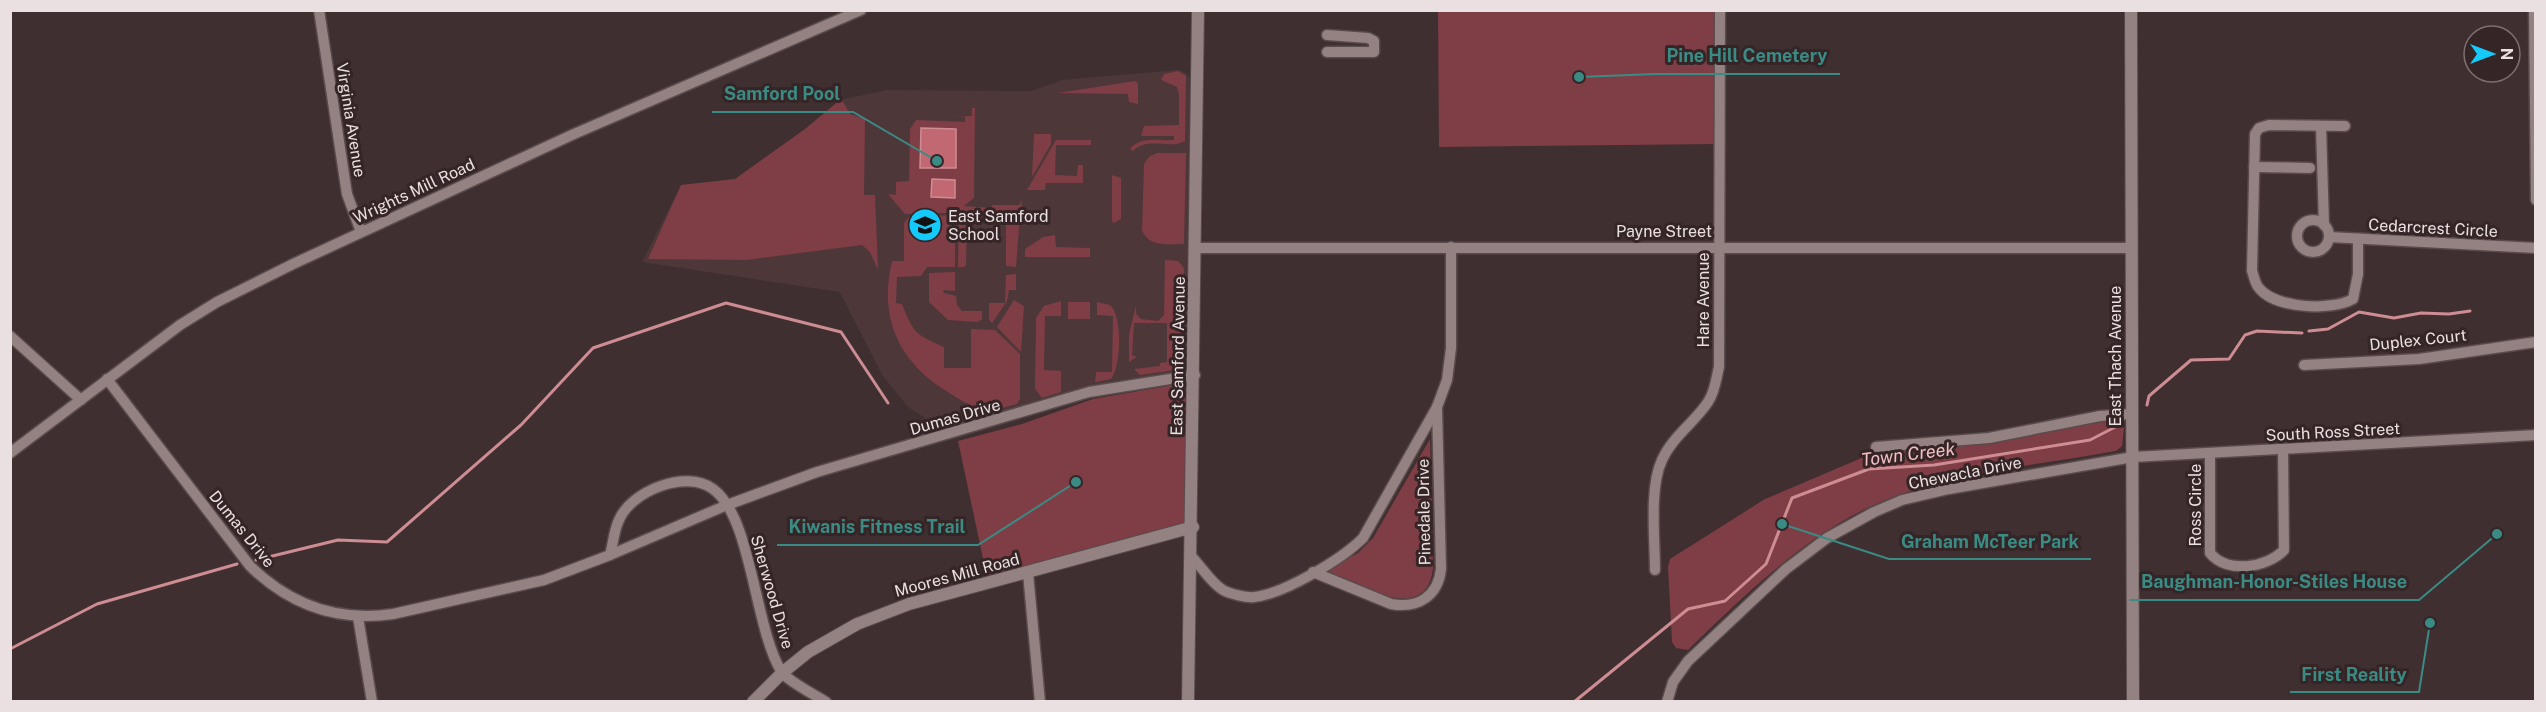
<svg xmlns="http://www.w3.org/2000/svg" width="2546" height="712" font-family="'Public Sans',sans-serif">
<style>
.built{fill:#4e3739}
.green{fill:#7f3d45}
.water{fill:#c26872;stroke:#ce8c93;stroke-width:1.5}
.lines{fill:none;stroke-linecap:round;stroke-linejoin:round}
.stream{stroke:#ce8c93;stroke-width:3}
.minor-casing{stroke:#594b4c;stroke-width:13}
.tertiary-casing{stroke:#594b4c;stroke-width:14}
.minor{stroke:#948182;stroke-width:10}
.tertiary{stroke:#948182;stroke-width:12}
.labels{text-anchor:middle;dominant-baseline:central;stroke-width:6;stroke-linejoin:round;paint-order:stroke}
.street-label{font-size:16px;fill:#ebe0e1;stroke:#352526}
.poi-label{font-size:16px;fill:#ebe0e1;stroke:#352526;text-anchor:start}
.water-label{font-size:18px;font-style:italic;fill:#f2c0c3;stroke:#352526}
.leader{fill:none;stroke:#3b8b85;stroke-width:2}
.callout-dot{fill:#3b8b85;stroke:#352526;stroke-width:2}
.callout-label{font-size:18px;text-anchor:middle;font-weight:bold;fill:#3b8b85;stroke:#352526;stroke-width:6;stroke-linejoin:round;paint-order:stroke}
</style>
<rect width="100%" height="100%" fill="#3f2f30"/>
<!-- built -->
<path class="built" d="M 1178,70 L 1186,73 L 1190,79 L 1187,373 L 1114,381 L 1069,392 L 988,420 L 940,427 L 909,408 L 882,375 L 840,292 L 642,262 L 681,185 L 735,179 L 805,129 L 840,100 L 887,90 L 1032,91 L 1062,80 Z"/>
<!-- green -->
<g class="green">
<path d="M 1438,11 L 1719,11 L 1719,144 L 1439,147 Z"/>
<path d="M 1178,71 L 1186,76 L 1185,141 C 1169,150 1148,136 1133,151 L 1130,149 C 1140,136 1159,141 1174,140 L 1174,136 L 1141,136 L 1144,126 L 1179,125 L 1179,94 L 1177,87 L 1161,80 L 1164,74 Z"/>
<path d="M 1135,81 L 1138,83 L 1138,104 L 1129,102 L 1128,94 L 1058,93 Z"/>
<path d="M 840,100 L 842,100 L 850,114 L 865,119 L 864,195 L 875,195 L 878,270 L 870,252 L 862,245 L 746,260 L 648,259 L 681,185 L 735,179 L 805,129 Z"/>
<path d="M 972,108 L 975,108 L 974,198 L 964,206 L 991,208 L 992,205 L 1019,205 L 1022,200 L 1021,211 L 905,214 L 888,194 L 896,195 L 896,182 L 909,181 L 910,129 L 916,120 L 965,122 L 965,117 L 955,117 L 972,116 Z"/>
<path d="M 1034,134 L 1051,134 L 1051,144 L 1032,177 Z"/>
<path d="M 1056,140 L 1091,140 L 1091,145 L 1056,145 L 1055,175 L 1077,176 L 1078,165 L 1083,165 L 1083,183 L 1046,183 L 1045,190 L 1027,190 Z"/>
<path d="M 1157,153 L 1186,153 L 1184,244 C 1168,244 1149,248 1142,230 L 1144,164 L 1149,157 Z"/>
<path d="M 1112,175 L 1121,178 L 1121,219 L 1114,223 L 1112,221 Z"/>
<path d="M 959,214 L 982,215 L 982,218 L 967,218 L 966,265 L 964,267 L 958,267 Z"/>
<path d="M 955,215 L 955,267 L 927,267 L 921,276 L 897,277 L 896,303 L 902,304 C 914,334 915,334 944,347 L 944,368 L 971,368 L 971,329 L 995,330 L 1020,354 L 1020,399 L 1017,404 C 1008,406 998,410 990,410 C 977,410 962,401 951,394 C 900,364 878,320 892,261 L 904,261 L 904,223 L 909,217 Z"/>
<path d="M 990,215 L 1020,215 L 1016,267 L 1006,266 L 1006,218 L 990,218 Z"/>
<path d="M 1055,235 L 1056,247 L 1090,248 L 1090,257 L 1025,257 L 1025,249 L 1043,237 Z"/>
<path d="M 1165,260 L 1178,261 L 1184,268 L 1183,369 L 1140,375 L 1134,369 L 1160,366 L 1160,363 L 1167,362 L 1167,323 L 1134,323 L 1132,355 L 1137,357 L 1129,362 L 1129,334 L 1136,306 L 1136,314 L 1141,319 L 1158,321 L 1164,315 Z"/>
<path d="M 955,272 L 955,291 L 943,290 L 944,293 L 956,296 L 957,305 L 962,311 L 982,311 L 982,319 L 978,322 L 948,320 L 929,302 L 929,273 Z"/>
<path d="M 1016,274 L 1016,290 L 1009,290 L 1007,301 L 992,323 L 989,320 L 989,303 L 1005,303 L 1006,275 Z"/>
<path d="M 1014,300 L 1024,306 L 1021,352 L 997,327 Z"/>
<path d="M 1061,301 L 1061,316 L 1045,316 L 1044,370 L 1061,371 L 1061,392 L 1042,398 L 1035,389 L 1036,326 L 1036,318 L 1044,306 Z"/>
<rect x="1068" y="302" width="22" height="17"/>
<path d="M 1097,302 L 1110,305 C 1123,316 1121,367 1111,379 L 1095,382 L 1096,372 L 1112,372 L 1113,316 L 1097,315 Z"/>
<path d="M 1185,383 L 1185,523 L 987,577 L 958,441 L 1022,424 L 1093,399 Z"/>
<path d="M 2115,419 L 2124,428 L 2122,446 L 2116,451 C 2034,466 1938,473 1863,510 C 1799,542 1739,600 1688,650 L 1676,648 L 1672,642 L 1668,567 L 1670,559 L 1765,499 L 1871,454 L 1956,446 Z"/>
<path d="M 1430,439 L 1433,568 C 1427,628 1353,583 1322,571 L 1358,553 L 1373,538 Z"/>
</g>
<!-- water -->
<g class="water">
<path d="M 921,128 L 956,129 L 956,168 L 920,168 Z"/>
<path d="M 932,179 L 955,180 L 955,198 L 931,197 Z"/>
</g>
<g class="lines">
<!-- stream -->
<g class="stream">
<path d="M 2309,331 L 2328,329 L 2359,312 L 2394,318 L 2421,313 L 2449,314 L 2470,311"/>
<path d="M 2147,405 L 2149,396 L 2191,360 L 2229,359 L 2245,335 L 2257,331 L 2302,333"/>
<path d="M 256,560 L 338,540 L 387,542 L 521,425 L 593,348 L 726,303 L 841,332 L 888,403"/>
<path d="M 10,649 L 97,604 L 237,564"/>
<path d="M 1574,702 L 1688,609 L 1725,601 L 1766,564 L 1792,498 L 1869,469 L 1934,465 L 2090,440 L 2121,424"/>
</g>
<defs>
<g id="minor">
<path d="M 319,10 L 347,194 L 361,232"/>
<path d="M 2534,10 L 2536,200"/>
<path d="M 1327,35 L 1368,38 L 1374,41 L 1374,52 L 1327,52"/>
<path d="M 2345,126 L 2269,125 L 2259,128 L 2255,134 L 2252,271 C 2254,276 2255,284 2259,288 C 2276,309 2332,311 2353,299 L 2358,274 L 2358,239"/>
<path d="M 2321,127 L 2324,225"/>
<path d="M 2254,167 L 2310,168"/>
<circle cx="2313" cy="236" r="16"/>
<path d="M 2329,237 L 2536,248"/>
<path d="M 1196,248 L 2132,248"/>
<path d="M 10,336 L 81,400"/>
<path d="M 2304,365 L 2419,359 L 2536,342"/>
<path d="M 107,379 L 250,566 C 290,605 338,622 393,614 L 544,580 L 610,555 C 613,544 614,530 619,520 C 631,491 686,469 713,489 C 752,517 754,626 781,671 C 786,680 815,695 826,702"/>
<path d="M 1876,447 L 1989,438 L 2100,416 L 2131,414"/>
<path d="M 10,453 L 180,325 L 217,302 L 293,264 L 574,134 L 861,10"/>
<path d="M 2210,453 L 2210,553 C 2227,574 2267,568 2284,550 L 2283,450"/>
<path d="M 610,555 L 727,505 L 817,472 L 1089,392 L 1195,375"/>
<path d="M 1191,556 C 1201,566 1211,583 1223,590 C 1230,594 1247,598 1254,597 C 1284,594 1342,559 1363,538 L 1437,407 L 1447,380 L 1451,348 L 1451,247"/>
<path d="M 1655,570 C 1655,540 1649,487 1662,460 C 1672,437 1694,423 1708,402 C 1715,392 1716,379 1719,367 L 1720,10"/>
<path d="M 1313,572 L 1391,604 C 1418,609 1438,596 1441,569 L 1437,407"/>
<path d="M 1028,573 L 1040,702"/>
<path d="M 358,617 L 372,702"/>
<path d="M 1667,702 L 1673,682 L 1688,661 L 1786,569 L 1827,538 L 1874,512 L 1902,500 L 1949,489 L 2133,457 L 2536,435"/>
</g>
<g id="tertiary">
<path d="M 2131,10 L 2133,702"/>
<path d="M 753,702 L 782,673 L 808,652 L 857,624 L 909,604 L 1193,527"/>
<path d="M 1188,702 L 1198,10"/>
</g>
</defs>
<!-- minor casing -->
<use href="#minor" class="minor-casing"/>
<!-- tertiary casing -->
<use href="#tertiary" class="tertiary-casing"/>
<!-- minor -->
<use href="#minor" class="minor"/>
<!-- tertiary -->
<use href="#tertiary" class="tertiary"/>
</g>
<!-- icons -->
<defs>
<symbol id="school-disc" viewBox="-11 -11 22 22"><circle r="9.5" fill="#14cafb" stroke="#352526"/><path d="M0-5L7-2L0 1L-7-2ZM-4 1L0 2.5L4 1V4Q0 6-4 4Z" fill="#111"/></symbol>
</defs>
<g fill-rule="evenodd">
<use href="#school-disc" x="906" y="206" width="38" height="38"/>
</g>
<g class="labels">
<!-- street labels -->
<g class="street-label">
<text transform="translate(351 120) rotate(81)">Virginia Avenue</text>
<text transform="translate(414 191) rotate(-25)">Wrights Mill Road</text>
<text transform="translate(2433 228) rotate(3)">Cedarcrest Circle</text>
<text x="1664" y="231">Payne Street</text>
<text transform="translate(1703 300) rotate(-90)">Hare Avenue</text>
<text transform="translate(2418 340) rotate(-6)">Duplex Court</text>
<text transform="translate(1178 356) rotate(-89)">East Samford Avenue</text>
<text transform="translate(2115 356) rotate(-90)">East Thach Avenue</text>
<text transform="translate(955 417) rotate(-16)">Dumas Drive</text>
<text transform="translate(2333 432) rotate(-3)">South Ross Street</text>
<text transform="translate(1965 473) rotate(-11)">Chewacla Drive</text>
<text transform="translate(2195 505) rotate(-90)">Ross Circle</text>
<text transform="translate(1424 512) rotate(-91)">Pinedale Drive</text>
<text transform="translate(242 529) rotate(51)">Dumas Drive</text>
<text transform="translate(957 575) rotate(-15)">Moores Mill Road</text>
<text transform="translate(772 592) rotate(74)">Sherwood Drive</text>
</g>
<!-- poi labels -->
<g class="poi-label">
<text x="948" y="216">East Samford<tspan x="948" dy="18">School</tspan></text>
</g>
<!-- water labels -->
<g class="water-label">
<text transform="translate(1908 454) rotate(-7)">Town Creek</text>
</g>
</g>
<!-- callouts -->
<path class="leader" d="M1579 77L1655 74H1840M937 161L853 112H712M1076 482L978 545H777M1782 524L1889 559H2091M2497 534L2419 600H2129M2430 623L2419 692H2290"/>
<g class="callout-dot">
<circle cx="1579" cy="77" r="6"/>
<circle cx="937" cy="161" r="6"/>
<circle cx="1076" cy="482" r="6"/>
<circle cx="1782" cy="524" r="6"/>
<circle cx="2497" cy="534" r="6"/>
<circle cx="2430" cy="623" r="6"/>
</g>
<g class="callout-label">
<text x="1747" y="62">Pine Hill Cemetery</text>
<text x="782" y="100">Samford Pool</text>
<text x="877" y="533">Kiwanis Fitness Trail</text>
<text x="1990" y="548">Graham McTeer Park</text>
<text x="2274" y="588">Baughman-Honor-Stiles House</text>
<text x="2354" y="681">First Reality</text>
</g>
<!-- border -->
<rect width="2546" height="712" fill="none" stroke="#ebe0e1" stroke-width="24"/>
<!-- north arrow -->
<g transform="translate(2492 54) rotate(90)"><circle r="28" fill="#352526" stroke="#7e7071" stroke-width="1.5"/>
<path d="M0-4.5L10 22L0 15L-10 22Z" fill="#14cafb"/>
<text y="-9" font-size="16" font-weight="bold" text-anchor="middle" fill="#ebe0e1">N</text>
</g>
</svg>
